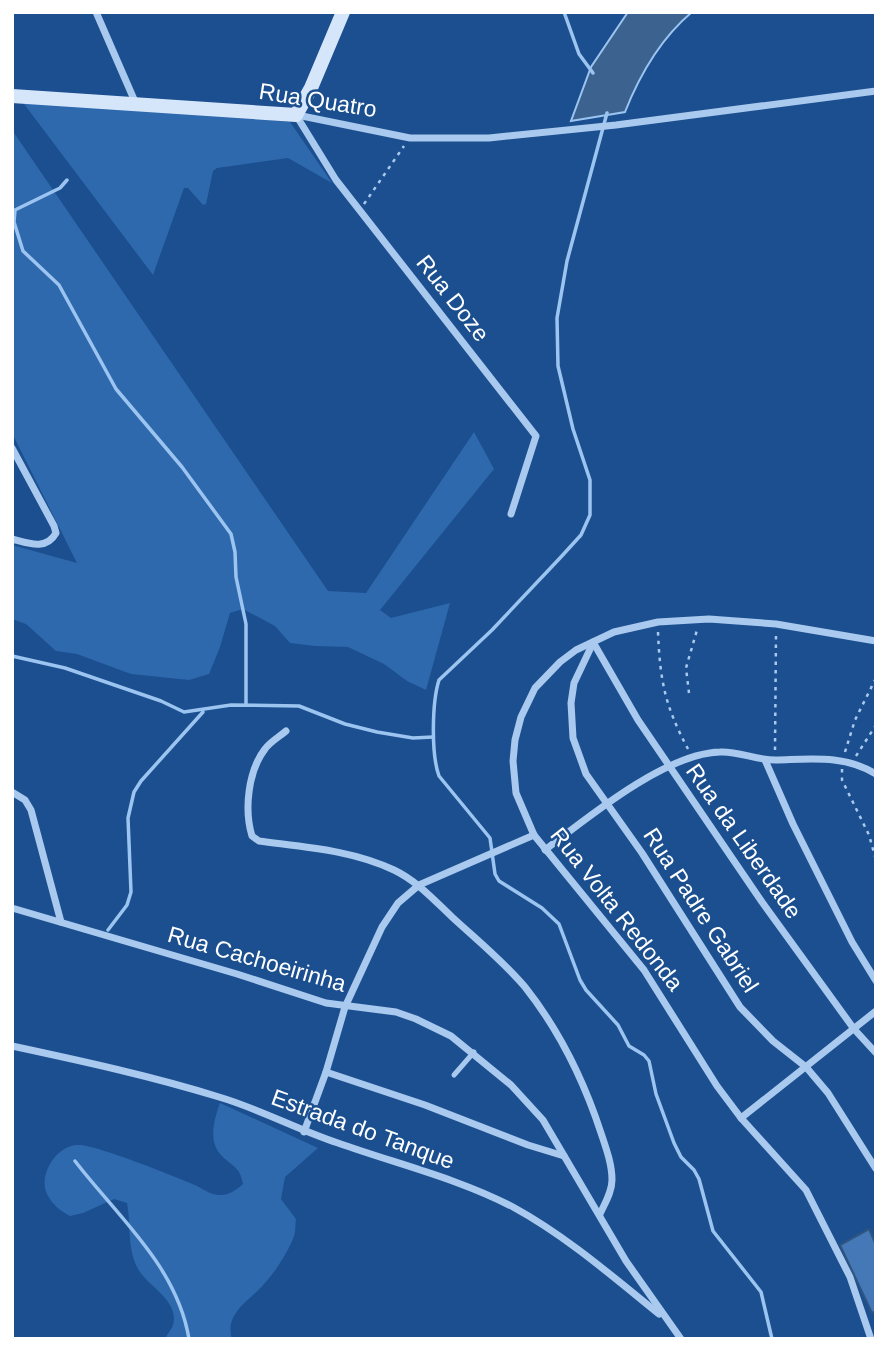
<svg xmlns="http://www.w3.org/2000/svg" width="888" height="1351" font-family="Helvetica,sans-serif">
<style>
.green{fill:#2e69ad}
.water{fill:#3c6290;stroke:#9cc4f0;stroke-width:2}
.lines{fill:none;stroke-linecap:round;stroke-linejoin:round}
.stream{stroke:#9cc4f0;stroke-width:3.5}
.building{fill:#4478b7;stroke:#305480;stroke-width:2}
.path{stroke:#a9c9ee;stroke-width:2.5;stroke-dasharray:3.5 5;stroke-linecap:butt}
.lane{stroke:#a9c9ee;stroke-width:5}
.street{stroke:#a9c9ee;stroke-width:7}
.secondary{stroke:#d6e6fa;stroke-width:14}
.labels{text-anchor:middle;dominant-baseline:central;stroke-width:5;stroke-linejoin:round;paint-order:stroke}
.street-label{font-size:23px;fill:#fff;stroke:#1b4f8f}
</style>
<rect width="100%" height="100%" fill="#1b4f8f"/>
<!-- green -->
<g class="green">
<path d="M 21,100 L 209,114 L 290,122 L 332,183 L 288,158 L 217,168 L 213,171 L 206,204 L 203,205 L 188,188 L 184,188 L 153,275 Z"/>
<path d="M 12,130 L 328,591 L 366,593 L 474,432 L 494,469 L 380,610 L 391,618 L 450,603 L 426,690 L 407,681 L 384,664 L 348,647 L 315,646 L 290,643 L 275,626 L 243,609 L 230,613 L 220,647 L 209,674 L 189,680 L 131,674 L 77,654 L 56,651 L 26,624 L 12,619 L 12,545 L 77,563 L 12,433 Z"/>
<path d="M 220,1103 L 318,1148 L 285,1177 L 281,1199 L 296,1219 C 295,1224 296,1231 294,1236 C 290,1249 274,1274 264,1284 C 250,1301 224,1313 232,1339 L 165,1339 C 167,1334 172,1329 173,1325 C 180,1300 146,1286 137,1267 C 127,1247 131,1224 127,1203 L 114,1199 L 83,1213 L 70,1216 C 60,1211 52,1204 47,1194 C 38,1175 56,1146 77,1145 C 93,1143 176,1177 195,1185 C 203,1189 211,1195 220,1195 C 230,1195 236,1190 243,1184 C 240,1168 235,1168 223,1157 C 207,1143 214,1120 220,1103 Z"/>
</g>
<!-- water -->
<path class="water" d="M 628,12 L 692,12 C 660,39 640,74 625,112 L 571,121 L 591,67 Z"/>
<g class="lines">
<!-- stream -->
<g class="stream">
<path d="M 564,12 L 579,54 L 593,73"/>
<path d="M 607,113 L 567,261 L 557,318 L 558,366 L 573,429 L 590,480 L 590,515 L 581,535 L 560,558 L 492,630 L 439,680 C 432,702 431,754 439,776 L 490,838 L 495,874 L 499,881 L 542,908 L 559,924 L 580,980 L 586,990 L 618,1025 L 629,1046 L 644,1055 L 649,1061 L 656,1094 L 674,1143 L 681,1157 L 694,1170 L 699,1179 L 713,1231 L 761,1292 L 772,1339"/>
<path d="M 67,180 L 60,188 L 15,210 L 14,222 L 23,251 L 59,285 L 116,389 L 182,467 L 231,534 L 235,552 L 236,577 L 246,624 L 246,705"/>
<path d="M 12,656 L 65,668 L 161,701 L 184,712 L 231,705 L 299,706 L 345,724 L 377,732 L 413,738 L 433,737"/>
<path d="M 108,930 L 127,905 L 131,892 L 128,818 L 134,792 L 141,781 L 203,712"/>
<path d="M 75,1161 C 117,1216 177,1266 189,1339"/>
</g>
</g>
<!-- building -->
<path class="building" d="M 869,1229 L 876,1245 L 876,1311 L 872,1313 L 840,1245 Z"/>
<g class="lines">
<!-- path -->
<g class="path">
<path d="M 364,204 L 404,146"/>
<path d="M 658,632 C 660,681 665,706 688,749"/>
<path d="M 689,693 L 686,668 L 697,630"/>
<path d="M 775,750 L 776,634"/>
<path d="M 845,752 L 855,720 L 876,678"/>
<path d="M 856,756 L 876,725"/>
<path d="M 842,769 L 842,780 L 869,835 L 876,860"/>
</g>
<!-- lane -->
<path class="lane" d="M 454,1075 L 474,1052"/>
<!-- street -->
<g class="street">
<path d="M 96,12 L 136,104"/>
<path d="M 296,115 L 336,180 L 536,436 L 511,514"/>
<path d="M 297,115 L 410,138 L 489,138 L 616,125 L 876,91"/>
<path d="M 12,448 L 54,526 L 56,533 C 46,551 28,543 12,539"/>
<path d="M 593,642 L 638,720 L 762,902 L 854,1029 L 876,1053"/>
<path d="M 593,643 L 574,683 L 571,703 L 573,738 L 586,774 L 642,853 L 740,1007 L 773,1041 L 806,1067 L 828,1093 L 876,1169"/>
<path d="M 286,731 C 279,737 270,742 265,749 C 248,771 244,810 252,836 L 259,841 C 304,847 352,850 394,870 C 417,881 434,900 452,917 C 477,940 503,961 525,987 C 559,1030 584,1081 601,1133 C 606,1148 612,1164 612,1180 C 612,1192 605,1203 600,1214"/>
<path d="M 765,760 L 793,824 L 852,942 L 876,981"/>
<path d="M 12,792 L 25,800 L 31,810 L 61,922"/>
<path d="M 545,850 C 587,818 666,753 720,752 C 739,751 758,761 778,760 C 812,759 845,755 876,774"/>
<path d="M 12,908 L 237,974 L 326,1003 L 396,1012 L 416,1019 L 451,1036 L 511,1085 L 543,1120 L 626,1261 L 681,1339"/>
<path d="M 12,1046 C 82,1061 151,1076 219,1097 C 260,1109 298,1130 338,1143 C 397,1164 457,1178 513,1207 C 566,1236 612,1276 659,1314"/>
<path d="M 326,1072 L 425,1105 L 528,1145 L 564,1156"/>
<path d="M 741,1118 L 876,1011"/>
<path d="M 304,1132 L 326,1072 L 345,1007 L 382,927 L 398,903 L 419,885 L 534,835"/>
<path d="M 871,1339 L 850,1277 L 806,1190 L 741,1118 L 717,1086 L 644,970 L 534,835 L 516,793 L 513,761 L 515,740 L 521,717 L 535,688 L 560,662 L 576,650 L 614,632 L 658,622 L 709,619 L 776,624 L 876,641"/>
</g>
<!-- secondary -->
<path class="secondary" d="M 12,96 L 296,115 L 311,88 L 343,12"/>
</g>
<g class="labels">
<!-- street labels -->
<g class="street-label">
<text transform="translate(318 100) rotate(9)">Rua Quatro</text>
<text transform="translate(453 298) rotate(52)">Rua Doze</text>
<text transform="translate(744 841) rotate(55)">Rua da Liberdade</text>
<text transform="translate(617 909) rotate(52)">Rua Volta Redonda</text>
<text transform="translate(701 910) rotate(57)">Rua Padre Gabriel</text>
<text transform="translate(257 959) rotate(16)">Rua Cachoeirinha</text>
<text transform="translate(363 1129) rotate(20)">Estrada do Tanque</text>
</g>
</g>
<!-- border -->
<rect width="888" height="1351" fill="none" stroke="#ffffff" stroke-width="28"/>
</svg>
